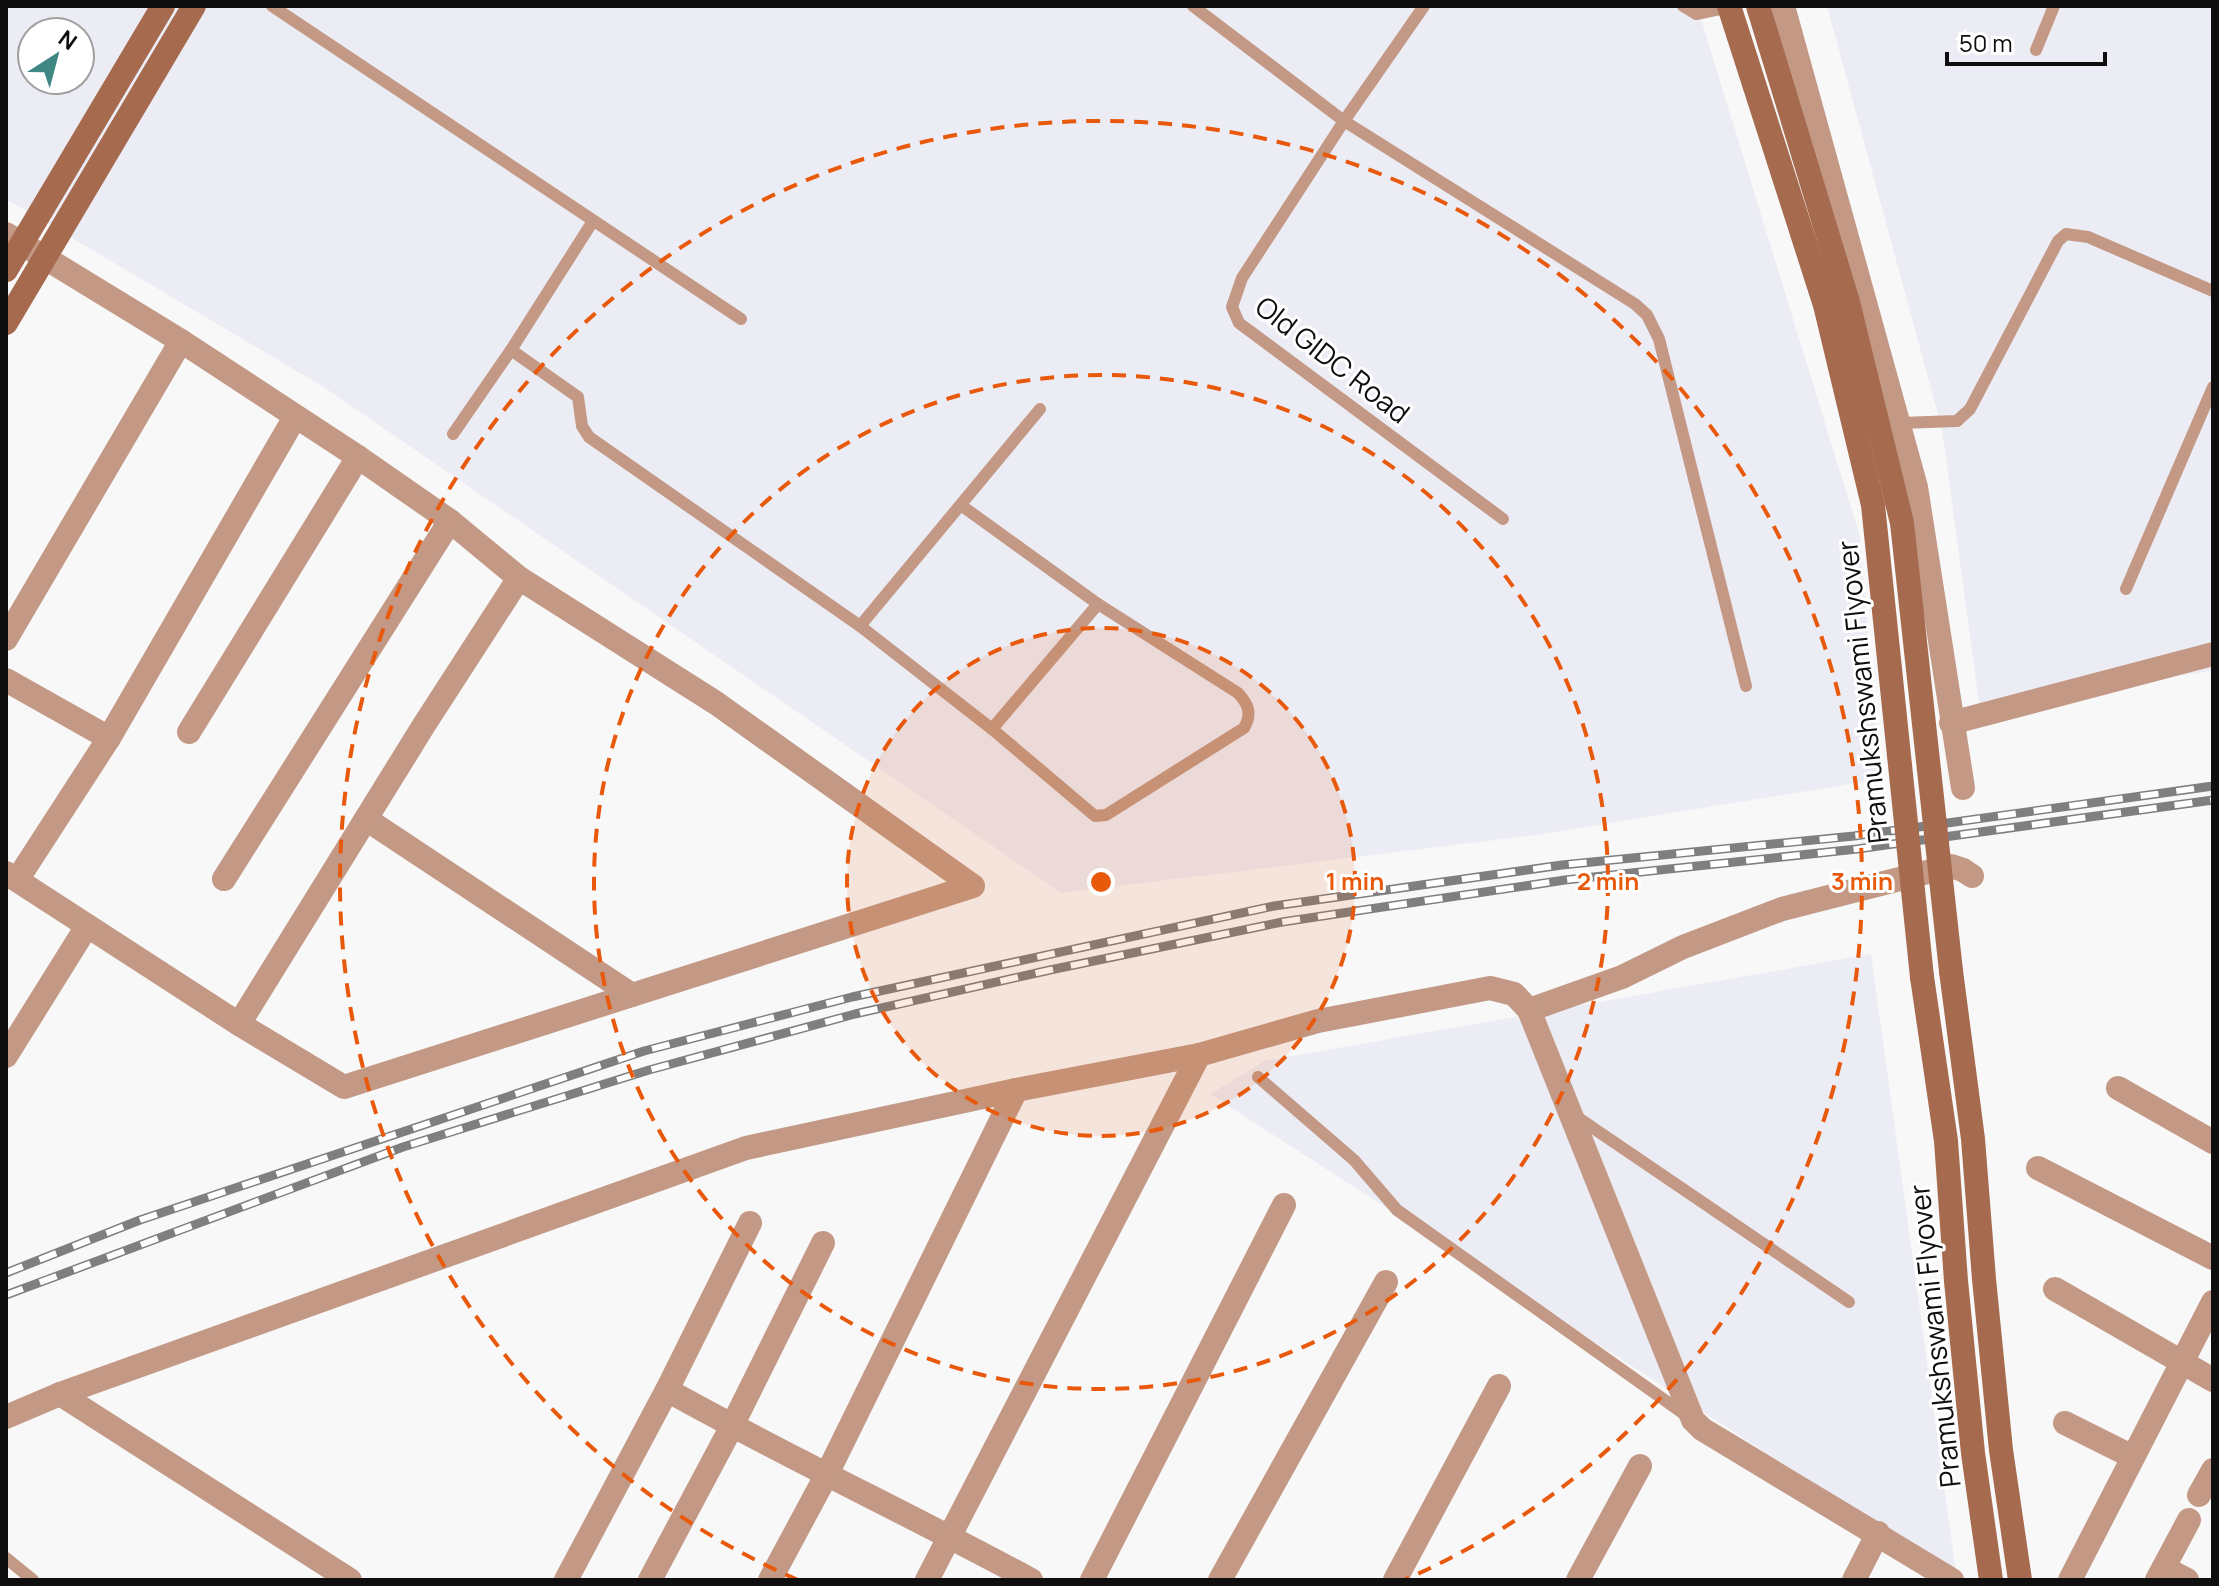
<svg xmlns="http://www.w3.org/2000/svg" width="2219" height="1586" font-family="Manrope,sans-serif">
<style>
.built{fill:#ececf5;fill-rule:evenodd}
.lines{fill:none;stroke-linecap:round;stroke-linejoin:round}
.lane{stroke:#c39985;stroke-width:12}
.street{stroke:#c39985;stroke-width:24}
.secondary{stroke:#a66a4e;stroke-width:24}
.rail-casing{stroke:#7f7f80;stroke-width:9}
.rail{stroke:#fff;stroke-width:6;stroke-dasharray:18;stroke-linecap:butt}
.secondary-bridge{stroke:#a66a4e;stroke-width:24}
.ring{fill:none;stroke:#e8590c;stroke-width:4;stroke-dasharray:14 10}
.labels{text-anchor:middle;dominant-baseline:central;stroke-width:6;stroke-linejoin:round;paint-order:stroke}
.street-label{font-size:28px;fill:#0e0e0e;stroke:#fff}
.centre{fill:#e8590c;stroke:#fff;stroke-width:4}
.ring-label{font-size:24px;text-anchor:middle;font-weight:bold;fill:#e8590c;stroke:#fff;stroke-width:6;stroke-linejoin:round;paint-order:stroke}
</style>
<rect width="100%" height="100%" fill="#f8f8f9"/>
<!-- built -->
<g class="built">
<path d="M 6,6 L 1697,6 L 1860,537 L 1881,779 L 1536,835 L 1061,893 L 322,386 L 6,199 ZM 32,32 L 80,32 L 80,80 L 32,80 Z"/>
<path d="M 1827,6 L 2213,6 L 2213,671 L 1979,703 L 1942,429 Z"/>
<path d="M 1871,954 L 1957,1580 L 1878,1525 L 1210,1094 L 1265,1061 Z"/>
</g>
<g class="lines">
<!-- lane -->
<g class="lane">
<path d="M 272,6 L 741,319"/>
<path d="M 1193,6 L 1344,121 L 1242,278 L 1232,307 L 1239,323 L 1503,519"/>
<path d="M 1424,6 L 1344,121 L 1635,304 L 1647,315 L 1659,339 L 1746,686"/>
<path d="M 1683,6 L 1696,14 L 1730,7"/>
<path d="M 2036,50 L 2054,6"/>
<path d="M 511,350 L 578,397 L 582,426 L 589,437 L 860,626 L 992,729 L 1095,816 L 1106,815 L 1244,728 C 1252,714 1249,705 1238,693 L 1098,604 L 962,506"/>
<path d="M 1900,423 L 1957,421 L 1970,409 L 2058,241 L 2066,234 L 2088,237 L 2213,291"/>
<path d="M 453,434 L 511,350 L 593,221"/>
<path d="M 2126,589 L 2213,387"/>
<path d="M 860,626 L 1040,409"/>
<path d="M 992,729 L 1098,604"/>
<path d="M 1258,1077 L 1354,1160 L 1397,1210 L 1687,1416"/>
<path d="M 1574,1115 L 1849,1302"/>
<path d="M 6,1558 L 33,1580"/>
</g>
<!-- street -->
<g class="street">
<path d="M 1783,6 L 1916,487 L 1963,788"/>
<path d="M 6,234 L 181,341 L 358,457 L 450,521 L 519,578 L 716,703 L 973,886 L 344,1087 L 239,1024 L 6,873"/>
<path d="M 6,639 L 181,341"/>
<path d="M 6,680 L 109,738"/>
<path d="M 1951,723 L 2213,654"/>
<path d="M 189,732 L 358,457"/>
<path d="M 366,819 L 632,995"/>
<path d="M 224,879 L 450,521"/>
<path d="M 17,880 L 109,738 L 295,417"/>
<path d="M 1529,1010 L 1622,977 L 1683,947 L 1782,909 L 1951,866 L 1963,870 L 1972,876"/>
<path d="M 239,1024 L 424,725 L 519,578"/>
<path d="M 6,1056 L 87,926"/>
<path d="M 2118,1088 L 2213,1142"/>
<path d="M 2038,1168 L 2213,1258"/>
<path d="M 2055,1289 L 2213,1380"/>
<path d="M 667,1390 C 787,1457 911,1515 1031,1580"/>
<path d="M 60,1394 L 350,1580"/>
<path d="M 6,1417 L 60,1394 L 746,1148 L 1016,1090 L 1199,1055 L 1318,1021 L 1490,988 L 1514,994 L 1529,1010 L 1693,1420 L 1702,1429 L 1952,1580"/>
<path d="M 2065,1423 L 2133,1457"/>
<path d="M 2199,1495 L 2213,1470"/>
<path d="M 2164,1568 L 2187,1580"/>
<path d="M 566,1580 L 667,1390 L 750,1223"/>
<path d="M 650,1580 L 732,1426 L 823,1243"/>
<path d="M 770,1580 L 827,1474 L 1016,1090"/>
<path d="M 927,1580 L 1199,1055"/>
<path d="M 1092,1580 L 1284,1205"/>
<path d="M 1220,1580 L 1386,1282"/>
<path d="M 1395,1580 L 1499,1386"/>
<path d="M 1578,1580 L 1640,1466"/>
<path d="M 1854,1580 L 1878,1533"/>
<path d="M 2070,1580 L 2213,1302"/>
<path d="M 2157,1580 L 2189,1520"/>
</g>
<!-- secondary -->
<g class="secondary">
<path d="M 6,270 L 163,6"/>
<path d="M 6,323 L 194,6"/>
<path d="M 1951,971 L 1973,1139 L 1984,1279 L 2001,1450 L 2020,1580"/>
<path d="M 1922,977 L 1946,1141 L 1956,1281 L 1973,1453 L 1991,1580"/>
</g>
<defs>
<g id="rail">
<path d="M 6,1273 L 140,1220 L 644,1051 L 852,997 L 1274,906 L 1562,865 L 1854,836 L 2213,786"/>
<path d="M 6,1295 L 403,1147 L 649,1070 L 855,1014 L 1050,970 L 1282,922 L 1565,880 L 1857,849 L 2213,800"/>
</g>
</defs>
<!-- rail casing -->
<use href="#rail" class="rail-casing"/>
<!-- rail -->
<use href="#rail" class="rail"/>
<!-- secondary-bridge -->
<g class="secondary-bridge">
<path d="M 1729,6 L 1825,305 L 1873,505 L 1922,977"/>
<path d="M 1758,6 L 1848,302 L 1902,523 L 1951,971"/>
</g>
</g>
<!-- distance rings -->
<circle cx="1101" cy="882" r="254" fill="#e8590c" fill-opacity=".12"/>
<g class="ring">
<circle cx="1101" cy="882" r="254"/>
<circle cx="1101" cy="882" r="507"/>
<path d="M798 1580A761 761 0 1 1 1404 1580"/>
</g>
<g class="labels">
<!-- street labels -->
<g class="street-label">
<text transform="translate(1333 359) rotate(38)">Old GIDC Road</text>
<text transform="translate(1862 692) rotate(-96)">Pramukshswami Flyover</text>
<text transform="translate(1934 1336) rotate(-96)">Pramukshswami Flyover</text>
</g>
</g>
<circle cx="1101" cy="882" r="12" class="centre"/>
<g class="ring-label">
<text x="1355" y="890">1 min</text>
<text x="1608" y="890">2 min</text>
<text x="1862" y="890">3 min</text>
</g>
<!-- border -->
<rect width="2219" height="1586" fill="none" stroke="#0e0e0e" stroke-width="16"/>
<!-- north arrow -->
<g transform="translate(56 56) rotate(36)"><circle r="38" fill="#ffffff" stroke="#9f9f9f" stroke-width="2"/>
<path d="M0-6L14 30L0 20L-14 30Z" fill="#408784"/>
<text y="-12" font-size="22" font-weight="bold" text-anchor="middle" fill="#0e0e0e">N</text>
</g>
<!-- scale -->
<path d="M1947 52v12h158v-12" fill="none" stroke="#0e0e0e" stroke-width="4"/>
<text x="1959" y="52" font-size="24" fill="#0e0e0e" stroke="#ffffff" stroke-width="6" paint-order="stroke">50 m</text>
</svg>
